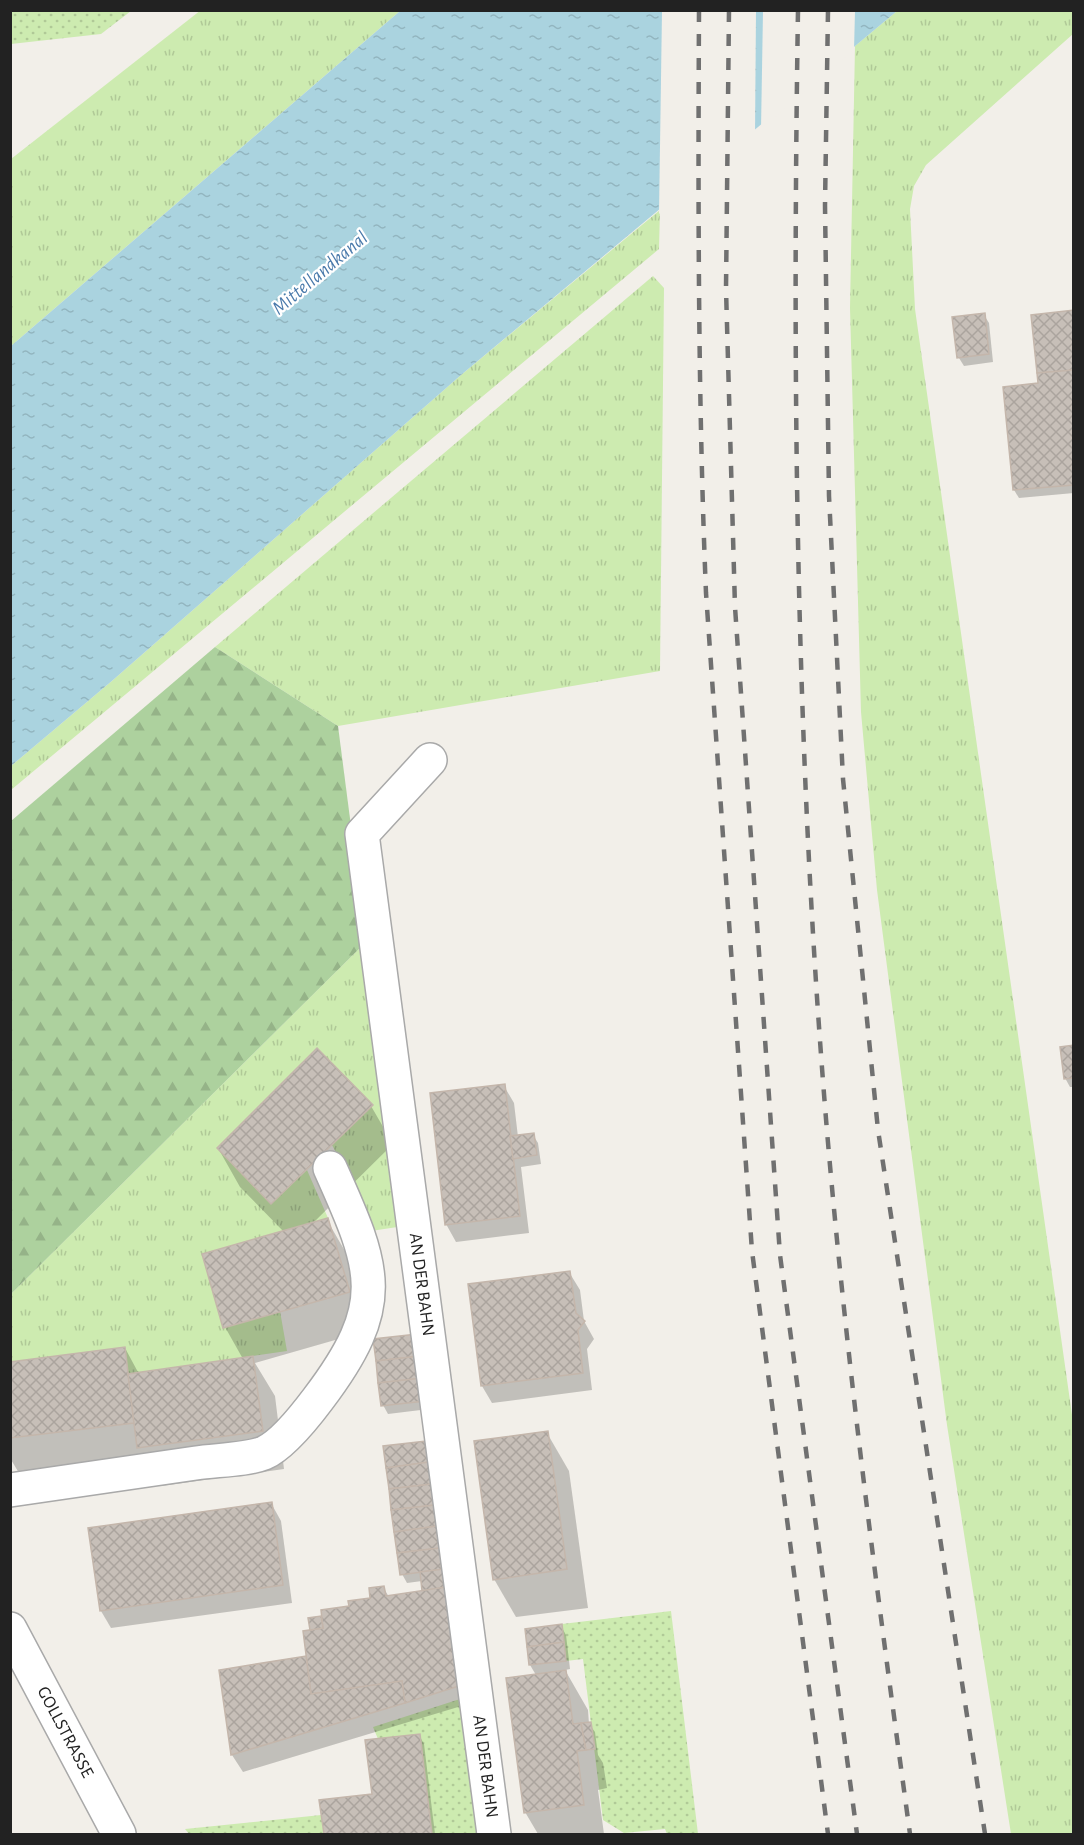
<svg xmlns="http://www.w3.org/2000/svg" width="1084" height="1845" font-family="'Alegreya Sans',sans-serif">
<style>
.grass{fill:url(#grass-tufts)}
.forest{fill:url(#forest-firs)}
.garden{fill:url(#garden-dots)}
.water{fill:url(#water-ripples)}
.pier{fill:#f2efe9}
.shadow{fill:#0003}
.building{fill:url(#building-cross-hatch);stroke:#c4b6ab;stroke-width:1.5}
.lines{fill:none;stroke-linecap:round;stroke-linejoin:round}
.minor-casing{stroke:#a9a9a9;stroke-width:36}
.minor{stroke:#fff;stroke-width:33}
.rail{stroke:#707070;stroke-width:4.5;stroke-dasharray:12 12;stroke-linecap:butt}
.labels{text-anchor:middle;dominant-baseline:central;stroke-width:4.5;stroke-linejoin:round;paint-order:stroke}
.street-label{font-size:18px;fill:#222;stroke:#fff}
.water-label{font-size:20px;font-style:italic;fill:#4a7aab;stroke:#fff}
</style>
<defs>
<pattern id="grass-tufts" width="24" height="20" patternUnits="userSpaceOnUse" patternTransform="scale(1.5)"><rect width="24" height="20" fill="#cdebb0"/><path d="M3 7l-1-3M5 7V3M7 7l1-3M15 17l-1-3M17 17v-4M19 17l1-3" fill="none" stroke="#b0c997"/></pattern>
<pattern id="forest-firs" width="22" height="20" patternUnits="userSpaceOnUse" patternTransform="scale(1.5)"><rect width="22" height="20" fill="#add19e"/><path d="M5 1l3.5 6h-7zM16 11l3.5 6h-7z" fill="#95b388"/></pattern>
<pattern id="garden-dots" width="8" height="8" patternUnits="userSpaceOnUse" patternTransform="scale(1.5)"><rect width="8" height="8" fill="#cdebb0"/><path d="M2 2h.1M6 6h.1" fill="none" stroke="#b0c997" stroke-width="1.8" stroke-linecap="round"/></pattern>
<pattern id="water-ripples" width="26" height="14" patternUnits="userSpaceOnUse" patternTransform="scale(1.5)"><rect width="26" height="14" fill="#aad3df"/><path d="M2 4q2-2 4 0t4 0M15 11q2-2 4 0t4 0" fill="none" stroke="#92b5bf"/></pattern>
<pattern id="building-cross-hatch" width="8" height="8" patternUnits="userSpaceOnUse" patternTransform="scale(1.5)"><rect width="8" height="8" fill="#c7bfb8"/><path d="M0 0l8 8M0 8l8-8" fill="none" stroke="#aba49e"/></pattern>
</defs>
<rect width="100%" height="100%" fill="#f2efe9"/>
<!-- grass -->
<g class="grass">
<path d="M 201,10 L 400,11 L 11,346 L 11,159 Z"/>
<path d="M 897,11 L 1073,11 L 1073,34 L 926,165 L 914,186 L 910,209 L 915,309 L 1073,1422 L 1073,1834 L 1011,1834 L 947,1425 L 877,890 L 861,712 L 850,308 L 855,46 Z"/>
<path d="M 660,210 L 659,249 L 11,790 L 11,766 L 113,680 L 461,375 Z"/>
<path d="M 653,276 L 664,288 L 660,671 L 338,726 L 215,647 Z"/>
<path d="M 366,942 L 404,1226 L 371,1231 L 356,1190 L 332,1145 L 317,1049 L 217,1148 L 271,1204 L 307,1170 L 328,1218 L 202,1254 L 223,1328 L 280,1311 L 287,1351 L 128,1374 L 125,1347 L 11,1362 L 11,1294 Z"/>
</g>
<!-- forest -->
<path class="forest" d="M 215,647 L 338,726 L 366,942 L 11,1294 L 11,821 Z"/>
<!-- garden -->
<g class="garden">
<path d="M 10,11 L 11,10 L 131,11 L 101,34 L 11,44 Z"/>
<path d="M 671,1611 L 698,1834 L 667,1834 L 665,1829 L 624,1833 L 603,1820 L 583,1659 L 566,1661 L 562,1624 Z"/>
<path d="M 460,1699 L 477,1834 L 432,1834 L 420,1734 L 378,1739 L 373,1727 Z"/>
<path d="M 321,1815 L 324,1834 L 189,1834 L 185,1829 Z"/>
</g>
<!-- water -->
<path class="water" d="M 400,11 L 897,11 L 461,375 L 113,680 L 11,766 L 11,346 Z"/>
<!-- pier -->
<g class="pier">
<path d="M 662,11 L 756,11 L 755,134 L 659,214 Z"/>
<path d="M 763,11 L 855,11 L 854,50 L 761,129 Z"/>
</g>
<!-- shadow -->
<g class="shadow">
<path d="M 1074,311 L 1074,493 L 1019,498 L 1014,490 L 1040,384 Z"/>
<path d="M 984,315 L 989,323 L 993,362 L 964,366 L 959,358 Z"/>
<path d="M 1074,1047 L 1074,1087 L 1070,1087 L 1065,1078 Z"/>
<path d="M 504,1086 L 514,1103 L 518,1137 L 533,1135 L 538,1143 L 541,1164 L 521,1167 L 529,1233 L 456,1242 L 446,1224 Z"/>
<path d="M 371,1106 L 393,1144 L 312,1224 L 327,1220 L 349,1258 L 370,1330 L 255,1363 L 275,1396 L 284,1469 L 161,1486 L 147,1462 L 22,1478 L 10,1458 L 10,1363 L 125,1348 L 139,1374 L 243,1359 L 225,1327 L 284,1232 L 240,1187 L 218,1148 Z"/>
<path d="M 569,1272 L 580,1290 L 584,1321 L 594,1339 L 587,1349 L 592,1390 L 492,1403 L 482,1386 Z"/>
<path d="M 375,1340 L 429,1409 L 388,1414 L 383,1405 Z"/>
<path d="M 547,1433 L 569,1471 L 588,1608 L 516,1617 L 494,1579 Z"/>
<path d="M 385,1448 L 468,1704 L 243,1772 L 232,1755 L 221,1671 L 308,1658 L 312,1631 L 321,1617 L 324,1623 L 350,1608 L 372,1600 L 383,1587 L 389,1597 L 425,1592 L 422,1581 L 407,1583 L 402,1574 Z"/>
<path d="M 271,1503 L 281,1521 L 292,1603 L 111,1628 L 101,1611 Z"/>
<path d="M 561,1626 L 566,1635 L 570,1669 L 565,1670 L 588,1710 L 589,1724 L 595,1732 L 598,1755 L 603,1763 L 607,1788 L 598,1790 L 604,1834 L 538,1834 L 525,1812 L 536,1675 L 530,1665 L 526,1630 Z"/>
<path d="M 419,1735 L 424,1744 L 435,1834 L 325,1834 L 321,1801 L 373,1795 Z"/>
</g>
<!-- building -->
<g class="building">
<path d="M 1074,310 L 1074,370 L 1037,373 L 1031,315 Z"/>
<path d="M 985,313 L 989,354 L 957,358 L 952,317 Z"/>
<path d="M 1074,370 L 1074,485 L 1013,490 L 1003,387 L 1038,383 L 1037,373 Z"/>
<path d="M 1074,1045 L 1074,1078 L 1064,1079 L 1060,1047 Z"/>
<path d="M 317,1048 L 373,1105 L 271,1204 L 217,1148 Z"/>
<path d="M 505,1084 L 520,1216 L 445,1225 L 430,1093 Z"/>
<path d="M 534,1133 L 537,1155 L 513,1159 L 510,1136 Z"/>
<path d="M 328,1218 L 350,1292 L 223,1328 L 202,1254 Z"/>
<path d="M 570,1271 L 576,1313 L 585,1321 L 578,1330 L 583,1373 L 481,1386 L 468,1284 Z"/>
<path d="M 417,1334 L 420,1356 L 376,1361 L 373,1339 Z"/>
<path d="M 125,1347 L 134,1423 L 10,1438 L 10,1362 Z"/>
<path d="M 253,1356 L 263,1431 L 137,1448 L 128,1374 Z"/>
<path d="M 420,1356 L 423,1378 L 378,1383 L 376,1361 Z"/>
<path d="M 423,1378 L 425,1401 L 381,1406 L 378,1383 Z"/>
<path d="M 548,1431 L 567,1569 L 493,1580 L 474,1441 Z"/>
<path d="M 426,1441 L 429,1462 L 386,1468 L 383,1446 Z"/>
<path d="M 429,1462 L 432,1484 L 389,1489 L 386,1468 Z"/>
<path d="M 432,1484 L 435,1505 L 391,1510 L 389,1489 Z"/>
<path d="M 272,1502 L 283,1585 L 100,1611 L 88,1528 Z"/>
<path d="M 435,1505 L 437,1526 L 394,1532 L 391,1510 Z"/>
<path d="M 437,1526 L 440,1548 L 397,1553 L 394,1532 Z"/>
<path d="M 440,1548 L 444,1569 L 400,1575 L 397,1553 Z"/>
<path d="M 444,1569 L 446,1587 L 422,1591 L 420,1572 Z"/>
<path d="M 384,1586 L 386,1596 L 446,1587 L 459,1686 L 405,1703 L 402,1681 L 311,1694 L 303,1631 L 323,1628 L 321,1610 L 349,1606 L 348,1601 L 370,1598 L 369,1588 Z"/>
<path d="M 321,1616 L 323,1628 L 310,1630 L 308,1618 Z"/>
<path d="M 562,1624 L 564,1642 L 527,1647 L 525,1629 Z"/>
<path d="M 564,1642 L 566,1661 L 529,1665 L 527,1647 Z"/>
<path d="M 306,1656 L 311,1694 L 402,1681 L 405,1703 L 231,1755 L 219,1670 Z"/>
<path d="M 566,1670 L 573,1724 L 581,1723 L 586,1750 L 577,1751 L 584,1805 L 524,1813 L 506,1678 Z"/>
<path d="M 591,1722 L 595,1749 L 586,1750 L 581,1723 Z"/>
<path d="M 420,1734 L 432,1834 L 324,1834 L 319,1800 L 372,1794 L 365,1740 Z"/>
</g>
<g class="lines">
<defs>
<g id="minor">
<path id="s1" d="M 430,760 L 362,834 L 494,1834"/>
<path d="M 10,1490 C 72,1481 134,1472 196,1463 C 215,1460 247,1460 264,1453 C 282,1445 306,1415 318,1399 C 390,1304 376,1270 330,1168"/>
<path id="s2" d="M 10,1629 L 119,1834"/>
</g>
</defs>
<!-- minor casing -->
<use href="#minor" class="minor-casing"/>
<!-- minor -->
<use href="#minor" class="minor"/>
<!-- rail -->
<g class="rail">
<path d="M 699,10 C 698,205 698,399 706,593 L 752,1251 L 828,1834"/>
<path d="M 729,10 L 726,289 L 735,607 L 780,1255 L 857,1834"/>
<path d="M 798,10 C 792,384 796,759 827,1131 C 847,1367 878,1600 910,1834"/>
<path d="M 828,10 L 825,205 L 829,496 L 843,779 L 878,1130 L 985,1834"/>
</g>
</g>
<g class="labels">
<!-- street labels -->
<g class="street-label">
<text stroke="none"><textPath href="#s1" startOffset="555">AN DER BAHN</textPath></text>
<text stroke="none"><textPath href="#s2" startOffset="117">GOLLSTRASSE</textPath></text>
<text stroke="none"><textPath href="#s1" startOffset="1041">AN DER BAHN</textPath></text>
</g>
<!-- water labels -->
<g class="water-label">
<text transform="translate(320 273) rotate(-40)">Mittellandkanal</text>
</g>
</g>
<!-- border -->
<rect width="1084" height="1845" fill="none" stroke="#222222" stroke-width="24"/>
</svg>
